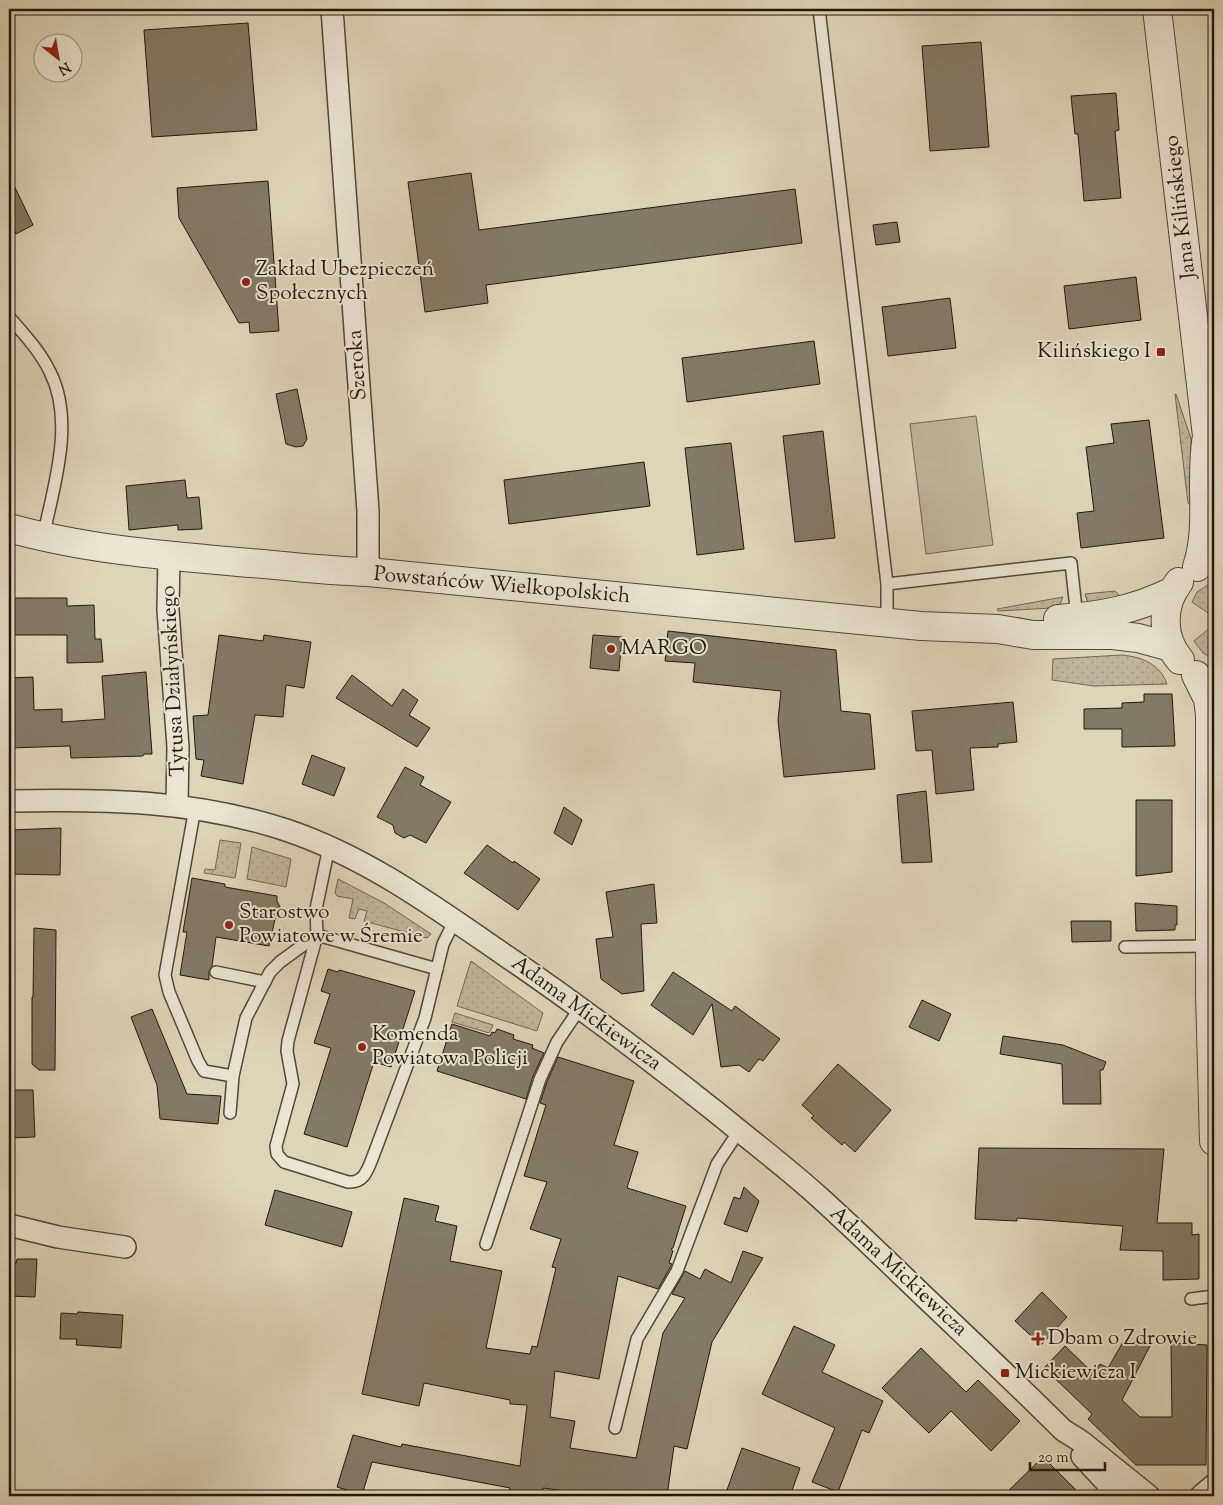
<svg xmlns="http://www.w3.org/2000/svg" width="1223" height="1505" font-family="'Sorts Mill Goudy',serif">
<style>
.grass{fill:url(#grass-dots);stroke:#706655}
.pitch{fill:#beb59c;stroke:#706655}
.building{fill:#837a67;stroke:#21180e}
.lines{fill:none;stroke-linecap:round;stroke-linejoin:round}
.service-casing{stroke:#504739;stroke-width:14}
.minor-casing{stroke:#504739;stroke-width:24}
.tertiary-casing{stroke:#504739;stroke-width:30}
.service{stroke:#eae4d2;stroke-width:11}
.minor{stroke:#eae4d2;stroke-width:21}
.tertiary{stroke:#eae4d2;stroke-width:28}
.poi-dot{fill:#8f2418;stroke:#eae4d2;stroke-width:2}
.labels{text-anchor:middle;dominant-baseline:central;stroke-width:4;stroke-linejoin:round;paint-order:stroke}
.street-label{font-size:21px;fill:#21180e;stroke:#eae4d2}
.poi-label{font-size:21px;fill:#21180e;stroke:#eae4d2;text-anchor:start}
</style>
<defs>
<pattern id="grass-dots" width="8" height="8" patternUnits="userSpaceOnUse" patternTransform="scale(1.25)"><rect width="8" height="8" fill="#beb59c"/><path d="M2 2h.1M6 6h.1" fill="none" stroke="#a39b85" stroke-width="1.8" stroke-linecap="round"/></pattern>
</defs>
<rect width="100%" height="100%" fill="#ded5b9"/>
<filter id="stains"><feTurbulence type="fractalNoise" baseFrequency=".004" numOctaves="4"/><feColorMatrix values="0 0 0 0 .2 0 0 0 0 .09 0 0 0 0 .02 0 0 0 .5 -.17"/></filter>
<radialGradient id="worn" r=".72"><stop offset=".6" stop-color="#630" stop-opacity="0"/><stop offset="1" stop-color="#630" stop-opacity=".3"/></radialGradient>
<!-- grass -->
<g class="grass">
<path d="M 1175,394 L 1176,394 L 1191,439 L 1192,507 L 1188,503 Z"/>
<path d="M 1214,581 L 1214,611 L 1211,615 L 1192,602 L 1197,592 Z"/>
<path d="M 1115,591 L 1120,596 L 1121,602 L 1088,603 L 1085,594 Z"/>
<path d="M 1063,597 L 1059,606 L 1052,608 L 998,611 L 997,609 Z"/>
<path d="M 1212,626 L 1214,629 L 1214,659 L 1203,653 L 1194,641 Z"/>
<path d="M 1122,655 C 1142,657 1160,664 1167,684 L 1094,686 L 1052,680 L 1053,659 Z"/>
<path d="M 220,840 L 241,843 L 235,878 L 204,873 L 205,869 L 215,870 Z"/>
<path d="M 252,847 L 291,859 L 286,887 L 247,879 Z"/>
<path d="M 338,879 L 384,903 L 431,934 L 427,938 L 364,921 L 367,911 L 359,909 L 355,919 L 349,918 L 353,899 L 337,896 L 335,893 Z"/>
<path d="M 471,961 L 543,1013 L 537,1031 L 457,1006 Z"/>
<path d="M 455,1013 L 493,1025 L 489,1033 L 452,1022 Z"/>
</g>
<!-- pitch -->
<path class="pitch" d="M 976,416 L 993,545 L 926,554 L 910,424 Z"/>
<!-- building -->
<g class="building">
<path d="M 248,23 L 257,130 L 152,137 L 144,30 Z"/>
<path d="M 981,42 L 989,147 L 930,151 L 922,46 Z"/>
<path d="M 1116,93 L 1119,130 L 1115,131 L 1121,198 L 1084,201 L 1078,134 L 1075,134 L 1071,96 Z"/>
<path d="M 471,173 L 479,230 L 795,189 L 802,243 L 486,285 L 488,303 L 425,312 L 408,182 Z"/>
<path d="M 9,175 L 33,225 L 16,234 L 9,218 Z"/>
<path d="M 268,181 L 279,331 L 250,333 L 249,322 L 239,323 L 179,218 L 177,188 Z"/>
<path d="M 897,222 L 900,242 L 876,245 L 873,225 Z"/>
<path d="M 1136,277 L 1141,320 L 1069,329 L 1064,286 Z"/>
<path d="M 950,298 L 956,348 L 888,356 L 882,307 Z"/>
<path d="M 814,341 L 820,384 L 687,402 L 682,358 Z"/>
<path d="M 297,389 L 307,439 L 303,446 L 296,447 L 286,444 L 276,394 Z"/>
<path d="M 1149,420 L 1164,538 L 1081,548 L 1077,513 L 1094,511 L 1086,447 L 1114,443 L 1111,424 Z"/>
<path d="M 823,431 L 835,538 L 795,542 L 783,436 Z"/>
<path d="M 731,443 L 744,549 L 697,555 L 685,448 Z"/>
<path d="M 644,462 L 650,506 L 509,524 L 504,480 Z"/>
<path d="M 185,480 L 187,498 L 199,497 L 202,529 L 178,530 L 178,525 L 129,530 L 126,486 Z"/>
<path d="M 9,598 L 67,598 L 67,606 L 94,605 L 95,639 L 101,639 L 103,662 L 67,663 L 67,635 L 9,635 Z"/>
<path d="M 668,631 L 836,650 L 841,711 L 870,714 L 875,769 L 784,777 L 778,720 L 781,691 L 693,682 L 695,663 L 665,661 Z"/>
<path d="M 219,635 L 263,641 L 264,635 L 311,642 L 304,688 L 286,685 L 283,717 L 255,715 L 243,784 L 201,776 L 204,760 L 196,759 L 193,716 L 208,715 Z"/>
<path d="M 593,635 L 622,637 L 619,671 L 590,668 Z"/>
<path d="M 146,672 L 152,754 L 144,754 L 143,756 L 71,758 L 70,746 L 10,748 L 10,737 L 9,737 L 9,678 L 33,677 L 34,710 L 62,709 L 62,722 L 105,719 L 102,676 Z"/>
<path d="M 352,675 L 392,706 L 403,689 L 418,700 L 409,715 L 430,728 L 417,747 L 336,698 Z"/>
<path d="M 1144,694 L 1172,694 L 1175,746 L 1122,747 L 1122,729 L 1084,729 L 1084,709 L 1122,708 L 1122,703 L 1144,702 Z"/>
<path d="M 1013,702 L 1017,742 L 998,744 L 998,747 L 970,748 L 974,790 L 936,794 L 932,750 L 916,751 L 912,711 Z"/>
<path d="M 312,755 L 345,768 L 334,796 L 302,784 Z"/>
<path d="M 405,767 L 424,777 L 420,785 L 451,802 L 426,843 L 410,835 L 404,838 L 395,833 L 393,825 L 377,817 Z"/>
<path d="M 926,791 L 932,862 L 902,863 L 897,795 Z"/>
<path d="M 1136,800 L 1172,800 L 1172,872 L 1136,876 Z"/>
<path d="M 564,807 L 582,820 L 572,845 L 554,833 Z"/>
<path d="M 61,828 L 60,875 L 9,874 L 10,830 Z"/>
<path d="M 487,845 L 513,863 L 514,861 L 540,879 L 518,910 L 464,873 Z"/>
<path d="M 192,878 L 225,884 L 225,887 L 277,896 L 277,901 L 280,907 L 279,916 L 275,919 L 269,946 L 216,937 L 212,966 L 209,971 L 209,980 L 180,975 L 187,932 L 183,932 Z"/>
<path d="M 654,884 L 657,923 L 641,924 L 644,991 L 622,994 L 601,979 L 596,939 L 613,937 L 606,892 Z"/>
<path d="M 1135,903 L 1177,906 L 1177,925 L 1175,925 L 1175,930 L 1136,931 Z"/>
<path d="M 1071,921 L 1111,921 L 1111,941 L 1072,942 Z"/>
<path d="M 34,928 L 56,930 L 55,1070 L 39,1070 L 32,1064 L 32,997 L 33,997 Z"/>
<path d="M 328,969 L 338,972 L 339,970 L 415,991 L 391,1067 L 374,1062 L 347,1147 L 304,1134 L 331,1048 L 314,1043 L 330,994 L 321,991 Z"/>
<path d="M 673,972 L 732,1011 L 735,1006 L 780,1039 L 763,1061 L 759,1059 L 749,1072 L 739,1065 L 721,1067 L 712,1004 L 693,1035 L 651,1005 Z"/>
<path d="M 922,1000 L 951,1014 L 939,1041 L 909,1027 Z"/>
<path d="M 152,1009 L 187,1094 L 221,1096 L 218,1124 L 160,1119 L 157,1085 L 131,1017 Z"/>
<path d="M 452,1024 L 490,1036 L 492,1032 L 495,1033 L 497,1029 L 514,1035 L 513,1039 L 533,1045 L 532,1048 L 544,1053 L 533,1076 L 526,1099 L 437,1071 Z"/>
<path d="M 1003,1036 L 1063,1045 L 1106,1062 L 1103,1070 L 1100,1070 L 1101,1104 L 1063,1104 L 1062,1064 L 1000,1054 Z"/>
<path d="M 558,1057 L 634,1081 L 614,1145 L 638,1152 L 627,1188 L 686,1206 L 673,1248 L 671,1249 L 673,1251 L 669,1263 L 672,1264 L 658,1289 L 618,1276 L 599,1379 L 555,1371 L 550,1417 L 575,1421 L 570,1448 L 636,1458 L 663,1333 L 685,1298 L 672,1294 L 685,1271 L 700,1279 L 705,1269 L 731,1283 L 743,1251 L 763,1258 L 712,1342 L 687,1449 L 674,1446 L 667,1496 L 600,1496 L 543,1488 L 542,1496 L 509,1496 L 510,1488 L 372,1462 L 362,1495 L 337,1487 L 353,1435 L 401,1447 L 402,1444 L 520,1466 L 527,1405 L 510,1404 L 510,1400 L 424,1383 L 419,1406 L 362,1394 L 404,1198 L 439,1206 L 435,1221 L 457,1226 L 450,1261 L 502,1271 L 486,1348 L 530,1354 L 532,1346 L 537,1347 L 556,1268 L 552,1267 L 561,1239 L 530,1229 L 547,1182 L 524,1176 L 546,1105 L 540,1103 L 547,1082 Z"/>
<path d="M 838,1064 L 891,1110 L 855,1152 L 844,1142 L 842,1145 L 811,1118 L 814,1116 L 802,1105 Z"/>
<path d="M 9,1090 L 33,1090 L 35,1137 L 9,1138 Z"/>
<path d="M 979,1148 L 1164,1149 L 1157,1223 L 1192,1223 L 1192,1235 L 1199,1234 L 1199,1279 L 1163,1280 L 1163,1251 L 1120,1250 L 1123,1226 L 1017,1218 L 1017,1221 L 975,1219 Z"/>
<path d="M 744,1187 L 759,1201 L 747,1232 L 724,1224 L 734,1197 L 740,1199 Z"/>
<path d="M 275,1190 L 352,1212 L 342,1247 L 265,1225 Z"/>
<path d="M 17,1259 L 37,1259 L 35,1297 L 9,1296 L 9,1263 L 16,1263 Z"/>
<path d="M 1042,1292 L 1067,1317 L 1041,1345 L 1015,1321 Z"/>
<path d="M 78,1312 L 123,1315 L 121,1348 L 76,1345 L 77,1339 L 60,1339 L 61,1313 L 77,1314 Z"/>
<path d="M 794,1326 L 835,1345 L 822,1372 L 883,1401 L 869,1433 L 862,1430 L 838,1492 L 812,1482 L 835,1428 L 762,1394 Z"/>
<path d="M 1123,1342 L 1152,1342 L 1122,1400 L 1140,1417 L 1172,1417 L 1171,1343 L 1207,1345 L 1206,1465 L 1136,1465 L 1088,1419 L 1092,1414 L 1044,1368 L 1065,1346 L 1093,1373 L 1100,1364 L 1108,1368 Z"/>
<path d="M 921,1348 L 966,1392 L 978,1380 L 1020,1421 L 991,1451 L 951,1411 L 929,1433 L 882,1388 Z"/>
<path d="M 742,1448 L 800,1468 L 790,1496 L 747,1496 L 727,1490 Z"/>
<path d="M 1043,1457 L 1082,1496 L 1003,1496 Z"/>
</g>
<g class="lines">
<defs>
<g id="service">
<path d="M 819,9 L 887,584"/>
<path d="M 9,317 C 24,334 40,351 50,372 C 75,421 54,486 43,537"/>
<path d="M 887,622 L 887,584 L 1071,563 L 1077,618"/>
<path d="M 195,808 L 165,975 L 169,992 L 198,1061 L 204,1071 L 233,1076 L 246,1018 L 270,972 L 280,962 L 317,935 L 437,969"/>
<path d="M 329,847 L 316,909 L 317,935 L 288,1041 L 287,1051 L 293,1084 L 276,1146 L 277,1154 L 284,1162 L 348,1182 C 363,1183 367,1172 372,1159 L 425,1018 L 443,944 L 455,920"/>
<path d="M 1125,947 L 1210,946"/>
<path d="M 216,972 L 265,982"/>
<path d="M 230,1113 L 233,1076"/>
<path d="M 486,1244 L 540,1079 L 557,1042 L 580,1008"/>
<path d="M 1191,1299 L 1214,1296"/>
<path d="M 615,1428 L 637,1339 L 677,1271 L 717,1164 L 739,1131"/>
</g>
<g id="minor">
<path d="M 332,9 L 368,511 L 368,572"/>
<path d="M 169,556 L 168,610 L 178,747 L 177,805"/>
<path d="M 9,801 C 104,799 195,800 286,830 C 367,857 436,908 506,956 C 578,1005 648,1058 716,1112 C 750,1140 786,1167 819,1197 C 849,1224 878,1252 907,1280 C 959,1330 1012,1379 1063,1430 L 1082,1442 L 1149,1496"/>
<path d="M 9,1225 L 58,1237 L 125,1247"/>
<path d="M 1082,1456 L 1119,1496"/>
<path d="M 1201,1496 L 1214,1485"/>
</g>
<g id="tertiary">
<path d="M 1157,9 L 1207,436 C 1199,480 1211,525 1197,567"/>
<path d="M 9,528 C 88,550 169,556 250,563 C 289,566 328,571 368,572 L 921,626 L 998,629 L 1033,635 L 1113,635 L 1138,638 L 1171,647"/>
<path d="M 1179,582 C 1161,605 1161,638 1180,660"/>
<path d="M 1058,619 C 1101,616 1134,610 1173,591"/>
<path d="M 1196,675 L 1208,699 L 1210,715 L 1210,993 L 1214,1141"/>
</g>
</defs>
<!-- service casing -->
<use href="#service" class="service-casing"/>
<!-- minor casing -->
<use href="#minor" class="minor-casing"/>
<!-- tertiary casing -->
<use href="#tertiary" class="tertiary-casing"/>
<!-- service -->
<use href="#service" class="service"/>
<!-- minor -->
<use href="#minor" class="minor"/>
<!-- tertiary -->
<use href="#tertiary" class="tertiary"/>
</g>
<!-- markers -->
<g class="poi-dot">
<circle cx="246" cy="282" r="5"/>
<rect x="1156" y="347" width="10" height="10" rx="2.5"/>
<circle cx="611" cy="649" r="5"/>
<circle cx="229" cy="925" r="5"/>
<circle cx="362" cy="1047" r="5"/>
<path d="M1035.5 1331.5h5v5h5v5h-5v5h-5v-5h-5v-5h5z"/>
<rect x="1000" y="1368" width="10" height="10" rx="2.5"/>
</g>
<g class="labels">
<!-- street labels -->
<g class="street-label">
<text transform="translate(1181 207) rotate(-97)">Jana Kilińskiego</text>
<text transform="translate(358 365) rotate(-94)">Szeroka</text>
<text transform="translate(502 586) rotate(5)">Powstańców Wielkopolskich</text>
<text transform="translate(174 681) rotate(-93)">Tytusa Działyńskiego</text>
<text transform="translate(586 1014) rotate(36)">Adama Mickiewicza</text>
<text transform="translate(898 1272) rotate(43)">Adama Mickiewicza</text>
</g>
<!-- poi labels -->
<g class="poi-label">
<text x="256" y="270">Zakład Ubezpieczeń<tspan x="256" dy="24">Społecznych</tspan></text>
<text x="1151" y="352" text-anchor="end">Kilińskiego I</text>
<text x="621" y="649">MARGO</text>
<text x="239" y="913">Starostwo<tspan x="239" dy="24">Powiatowe w Śremie</tspan></text>
<text x="372" y="1035">Komenda<tspan x="372" dy="24">Powiatowa Policji</tspan></text>
<text x="1048" y="1339">Dbam o Zdrowie</text>
<text x="1015" y="1373">Mickiewicza I</text>
</g>
</g>
<!-- margin -->
<rect width="1223" height="1505" fill="none" stroke="#ded5b9" stroke-width="30"/>
<rect x="10" y="10" width="1203" height="1485" fill="none" stroke="#21180e" stroke-width="2.5"/>
<rect x="15" y="15" width="1193" height="1475" fill="none" stroke="#21180e"/>
<!-- north arrow -->
<g transform="translate(58 58) rotate(149)"><circle r="24" fill="#eae4d2" stroke="#9a9284"/>
<path d="M0-4L9 19L0 12L-9 19Z" fill="#8f2418"/>
<text y="-8" font-size="14" font-weight="bold" text-anchor="middle" fill="#21180e">N</text>
</g>
<!-- scale -->
<path d="M1030 1462v8h75v-8" fill="none" stroke="#21180e" stroke-width="2.5"/>
<text x="1038" y="1462" font-size="15" fill="#21180e" stroke="#eae4d2" stroke-width="4" paint-order="stroke">20 m</text>
<rect width="100%" height="100%" filter="url(#stains)"/>
<rect width="100%" height="100%" fill="url(#worn)"/>
</svg>
